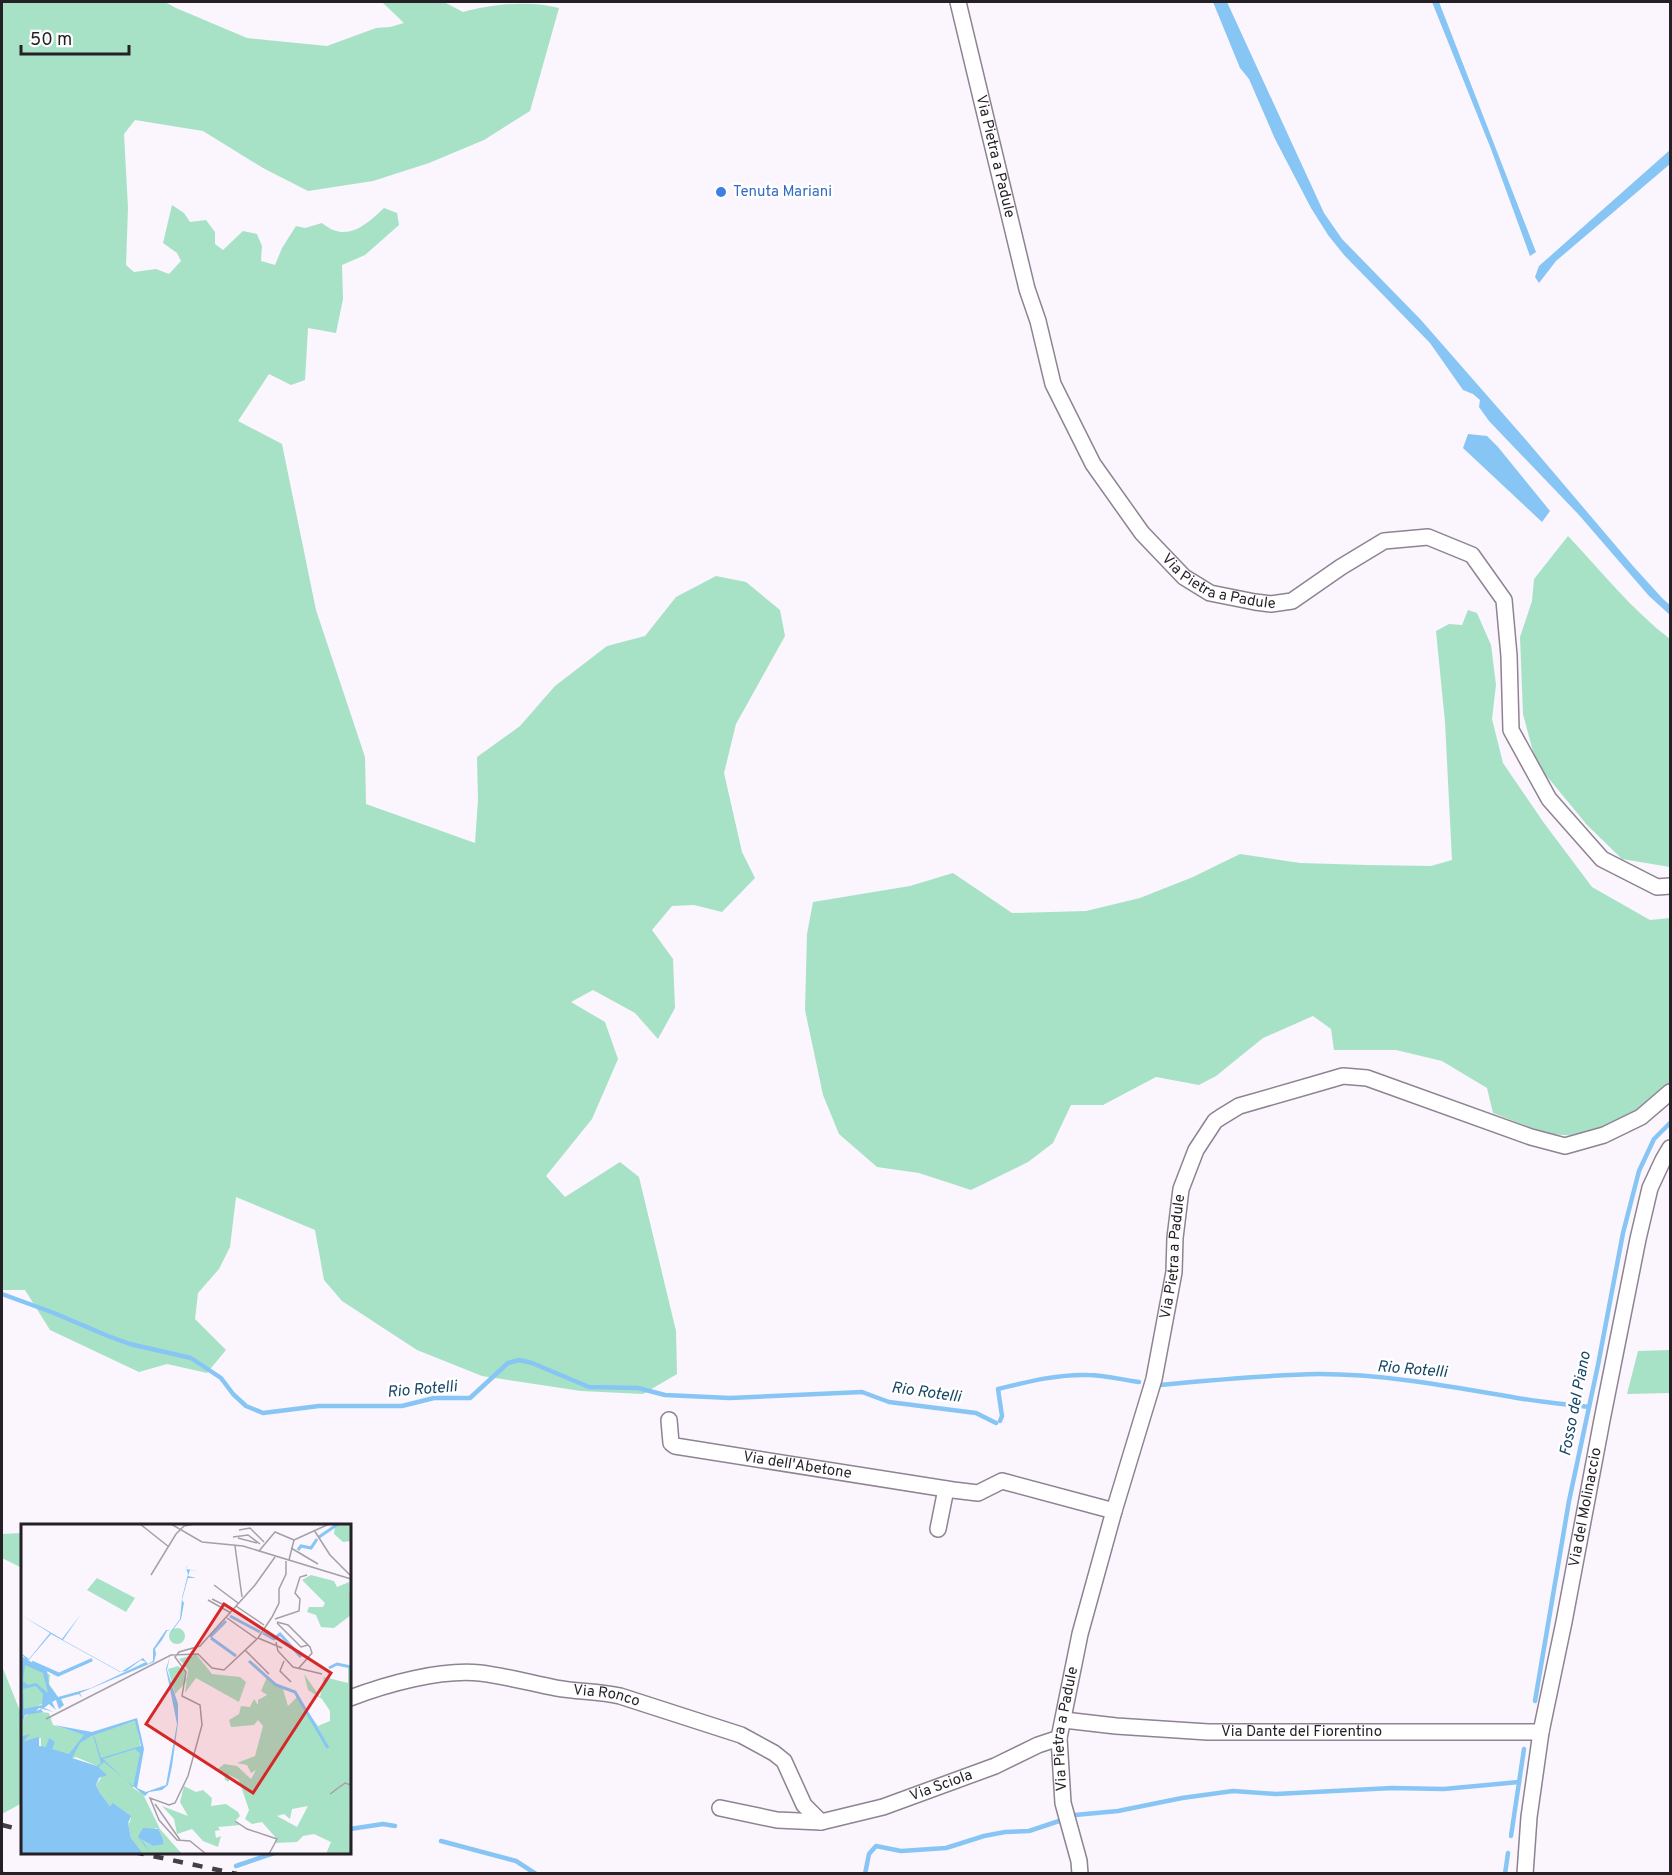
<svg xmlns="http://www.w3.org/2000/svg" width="1672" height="1875" font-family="Overpass,sans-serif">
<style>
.green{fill:#a7e2c6}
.water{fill:#87c5f5}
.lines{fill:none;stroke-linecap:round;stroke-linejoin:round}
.stream{stroke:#87c5f5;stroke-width:4.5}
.minor-casing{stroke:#8f8293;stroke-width:18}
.minor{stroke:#fff;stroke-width:15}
.rail{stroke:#443e46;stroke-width:4.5;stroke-dasharray:10 10;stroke-linecap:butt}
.shop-dot{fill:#3f7fe0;stroke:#fff;stroke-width:2}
.labels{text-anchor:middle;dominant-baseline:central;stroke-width:5;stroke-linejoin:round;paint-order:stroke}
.street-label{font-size:15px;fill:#251f26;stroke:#fff}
.shop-label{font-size:15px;fill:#366cbe;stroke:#fff;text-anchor:start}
.water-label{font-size:16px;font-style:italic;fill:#174666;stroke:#fff}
.inset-river{fill:none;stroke:#87c5f5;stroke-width:3}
.inset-road{fill:none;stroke:#a59fa7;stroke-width:1.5}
.view{fill:#d62828;fill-opacity:0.15;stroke:#d62828;stroke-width:3}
.inset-edge{fill:none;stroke:#251f26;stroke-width:3}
</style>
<rect width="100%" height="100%" fill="#fbf5fd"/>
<!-- green -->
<g class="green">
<path d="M 2,2 L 165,2 L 176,8 L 247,38 L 327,46 L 376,28 L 390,27 L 404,23 L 382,2 L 444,2 L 463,12 C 492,4 531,0 559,8 L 530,111 L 484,140 L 429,163 L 373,181 L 308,191 L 263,168 L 203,131 L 135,120 L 124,134 L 128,208 L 126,265 L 134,272 L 156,269 L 169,274 L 181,261 L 177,253 L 163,243 L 172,205 L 184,213 L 190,222 L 206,220 L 215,232 L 215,244 L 223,250 L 243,231 L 257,234 L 262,246 L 261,261 L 275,265 L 282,248 L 296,226 L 305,228 L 322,223 C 346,243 365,226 384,208 L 397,213 L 399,225 L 365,255 L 342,265 L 343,299 L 336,333 L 308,328 L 305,380 L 291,385 L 269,374 L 238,421 L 282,444 L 316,610 L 365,757 L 366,804 L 475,843 L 478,800 L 477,757 L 520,726 L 555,686 L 607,646 L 645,636 L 676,597 L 716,576 L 746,582 L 780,610 L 785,636 L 736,724 L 724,773 L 742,852 L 755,878 L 722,912 L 694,905 L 672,906 L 652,930 L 673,959 L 675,1008 L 658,1039 L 635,1013 L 593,990 L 571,1002 L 605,1022 L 618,1059 L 592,1119 L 546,1176 L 565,1197 L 620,1162 L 639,1177 L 676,1331 L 677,1374 L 643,1394 L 581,1391 L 482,1376 L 417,1350 L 342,1301 L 324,1280 L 315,1230 L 236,1197 L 230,1247 L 219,1269 L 198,1293 L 195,1319 L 226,1350 L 207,1373 L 167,1364 L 139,1372 L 50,1330 L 25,1290 L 2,1290 Z"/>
<path d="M 1568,536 C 1601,571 1632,610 1670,639 L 1670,867 L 1622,859 L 1587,825 L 1536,763 L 1523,714 L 1520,637 L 1532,601 L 1534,579 Z"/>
<path d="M 1468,610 L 1477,613 L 1491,645 L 1496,685 L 1492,719 L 1503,763 L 1544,823 L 1592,887 L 1650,920 L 1670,918 L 1670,1085 L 1629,1121 L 1580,1136 L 1547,1134 L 1493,1113 L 1487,1088 L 1442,1061 L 1396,1050 L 1334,1050 L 1331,1029 L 1313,1016 L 1263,1038 L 1216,1076 L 1199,1085 L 1156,1077 L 1103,1105 L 1071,1105 L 1053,1143 L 1028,1162 L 971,1190 L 919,1173 L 877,1167 L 839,1134 L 823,1095 L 805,1010 L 807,934 L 813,902 L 910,886 L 953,873 L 1012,913 L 1086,911 L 1140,898 L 1193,877 L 1240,854 L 1300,863 L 1367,865 L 1431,866 L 1452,860 L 1445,722 L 1436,631 L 1449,624 L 1462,625 Z"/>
<path d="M 1670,1350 L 1670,1393 L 1627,1394 L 1638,1351 Z"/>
<path d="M 22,1533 L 22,1568 L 2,1558 L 2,1534 Z"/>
<path d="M 2,1666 L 22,1716 L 22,1803 L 2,1814 Z"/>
</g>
<!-- water -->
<g class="water">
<path d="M 1213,2 L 1227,2 L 1324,213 L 1342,239 L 1421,320 L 1526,440 L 1633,566 L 1663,599 L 1670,605 L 1670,615 L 1649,596 L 1579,515 L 1489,421 L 1479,407 L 1480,400 L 1473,394 L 1463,390 L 1430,343 L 1344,255 L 1328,235 L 1311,208 L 1275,139 L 1249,79 L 1240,68 Z"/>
<path d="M 1432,2 L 1439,2 L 1536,252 L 1530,256 L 1491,149 Z"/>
<path d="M 1670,150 L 1670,164 L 1556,261 L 1539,283 L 1535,277 L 1539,266 Z"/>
<path d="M 1468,434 L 1487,436 L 1498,447 L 1550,511 L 1542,522 L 1463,448 Z"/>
</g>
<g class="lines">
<!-- stream -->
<g class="stream">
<path d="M 2,1294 L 54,1313 L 108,1336 L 130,1344 L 191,1358 L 221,1378 L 233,1394 L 246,1406 L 263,1413 L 319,1406 L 402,1406 L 434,1398 L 470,1398 L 508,1363 L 519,1360 L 532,1363 L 589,1387 L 638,1388 L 665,1395 L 730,1398 L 862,1392 L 889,1402 L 976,1413 L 996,1423"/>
<path d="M 1160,1385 C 1212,1380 1266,1375 1319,1374 C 1384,1374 1448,1386 1512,1397 C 1538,1402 1564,1404 1589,1407"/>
<path d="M 1000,1421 L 1002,1416 L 998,1389 C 1027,1382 1057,1374 1088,1375 C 1105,1375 1122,1380 1139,1382"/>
<path d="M 1535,1701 L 1569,1501 L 1598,1365 L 1623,1233 L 1639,1171 L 1654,1139 L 1670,1123"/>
<path d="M 1075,1815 L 1118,1811 L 1182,1798 L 1233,1791 L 1276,1794 L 1392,1788 L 1444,1789 L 1519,1782"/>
<path d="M 350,1829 L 383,1824 L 395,1826"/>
<path d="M 1511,1836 L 1524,1749"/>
<path d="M 441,1841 L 516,1861 L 536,1874"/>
<path d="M 236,1866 L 277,1852"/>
<path d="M 2,1873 L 2,1874"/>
<path d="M 865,1874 L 869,1854 L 876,1846 L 901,1851 L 946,1848 L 984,1836 L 1005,1832 L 1029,1831 L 1059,1821"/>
<path d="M 1505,1874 L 1508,1853"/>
</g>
<defs>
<g id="minor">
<path id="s1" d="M 958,2 L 1027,289 L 1038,321 L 1053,384 L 1093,464 L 1142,533 L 1184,577 L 1210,593 L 1255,602 L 1271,604 L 1292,601 L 1341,567 L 1384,541 L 1428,537 L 1472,555 L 1504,600 L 1509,656 L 1511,730 L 1549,799 L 1602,859 L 1657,887 L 1670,886"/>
<path id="s2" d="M 669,1420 L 671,1443 L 675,1446 L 953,1490 L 978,1493 L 1002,1481 L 1114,1511"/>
<path d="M 938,1529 L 946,1489"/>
<path id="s3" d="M 350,1698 C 387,1684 440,1669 480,1673 C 505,1676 531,1683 556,1688 C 578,1692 599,1691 620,1696 L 741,1735 L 774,1753 L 784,1761 L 804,1805 L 821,1822"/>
<path id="s4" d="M 1064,1720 L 1116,1726 L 1208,1732 L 1541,1732"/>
<path id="s5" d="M 720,1808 L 777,1820 L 821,1822 L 883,1807 L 995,1766 L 1038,1745 L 1059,1738"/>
<path id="s6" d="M 1080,1874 L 1079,1861 L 1063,1803 L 1059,1738 L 1080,1634 L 1114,1511 L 1154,1379 L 1174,1272 L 1175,1238 L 1181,1189 L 1196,1150 L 1215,1121 L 1221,1117 L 1239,1106 L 1319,1083 L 1343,1076 L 1367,1078 L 1531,1137 L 1565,1146 L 1604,1135 L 1641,1117 L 1670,1092"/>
<path id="s7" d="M 1525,1874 L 1529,1817 L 1541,1732 L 1564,1622 L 1602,1420 L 1638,1239 L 1650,1188 L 1663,1160 L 1670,1148"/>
</g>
</defs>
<!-- minor casing -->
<use href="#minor" class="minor-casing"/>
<!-- minor -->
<use href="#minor" class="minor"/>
<!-- rail -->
<g class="rail">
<path d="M 2,1825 L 22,1830"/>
<path d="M 134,1852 L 237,1874"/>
</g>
</g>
<!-- markers -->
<circle class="shop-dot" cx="721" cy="192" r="6"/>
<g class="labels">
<!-- street labels -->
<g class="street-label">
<text stroke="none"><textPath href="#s1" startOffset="159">Via Pietra a Padule</textPath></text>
<text stroke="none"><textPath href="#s1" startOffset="663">Via Pietra a Padule</textPath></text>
<text stroke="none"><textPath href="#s6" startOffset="634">Via Pietra a Padule</textPath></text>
<text stroke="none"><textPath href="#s2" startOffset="152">Via dell'Abetone</textPath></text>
<text stroke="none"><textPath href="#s7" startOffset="372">Via del Molinaccio</textPath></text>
<text stroke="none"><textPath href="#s3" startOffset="262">Via Ronco</textPath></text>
<text stroke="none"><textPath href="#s6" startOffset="148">Via Pietra a Padule</textPath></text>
<text stroke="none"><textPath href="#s4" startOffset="238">Via Dante del Fiorentino</textPath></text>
<text stroke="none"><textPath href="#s5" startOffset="228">Via Sciola</textPath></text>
</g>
<!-- shop labels -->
<g class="shop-label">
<text x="733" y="192">Tenuta Mariani</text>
</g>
<!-- water labels -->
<g class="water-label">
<text transform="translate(1412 1370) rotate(5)">Rio Rotelli</text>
<text transform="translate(422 1390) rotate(-5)">Rio Rotelli</text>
<text transform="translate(926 1393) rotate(8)">Rio Rotelli</text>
<text transform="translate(1576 1404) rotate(-79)">Fosso del Piano</text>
</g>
</g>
<!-- overview -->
<g transform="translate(21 1524)">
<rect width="330" height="330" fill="#fbf5fd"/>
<path d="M 314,0 L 330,0 L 330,17 L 322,18 L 313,10 ZM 290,51 L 313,57 L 316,63 L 328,58 L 330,91 L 313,104 L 300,103 L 295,91 L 286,88 L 288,83 L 302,83 L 304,79 L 281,56 ZM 76,54 L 114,74 L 105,88 L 66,66 ZM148 112a8 8 0 1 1 16 0a8 8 0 1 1-16 0ZM 175,130 L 191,150 L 219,153 L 225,158 L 218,178 L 175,154 L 164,169 L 167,146 L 158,135 ZM 0,132 L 29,151 L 28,160 L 37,173 L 7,186 L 0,185 ZM 157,142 L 164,147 L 166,157 L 154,170 L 147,145 ZM 327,142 L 330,142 L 330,330 L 305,330 L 310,318 L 293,310 L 282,312 L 276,318 L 254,319 L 255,314 L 241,298 L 231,300 L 224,295 L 228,286 L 218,256 L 208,251 L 208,258 L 204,256 L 203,249 L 197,245 L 203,240 L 216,242 L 230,255 L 235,246 L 230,249 L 226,241 L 216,239 L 234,232 L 242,202 L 237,196 L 233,201 L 210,203 L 208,196 L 218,190 L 220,182 L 229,183 L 233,175 L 237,181 L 237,176 L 246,171 L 240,167 L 246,153 L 262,165 L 267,182 L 276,173 L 297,202 L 309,197 L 309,187 L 301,175 L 287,166 L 283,150 L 299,173 L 303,153 L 327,159 ZM 287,282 L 276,303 L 256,292 L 263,290 L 269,295 L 271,285 ZM 14,187 L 28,189 L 32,201 L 67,212 L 115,197 L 120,226 L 112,264 L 122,270 L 139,305 L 161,330 L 122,330 L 118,326 L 110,314 L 107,299 L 109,298 L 110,292 L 108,296 L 107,290 L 93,280 L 89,282 L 79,269 L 75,261 L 82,251 L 76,242 L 55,233 L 45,237 L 38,228 L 27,224 L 31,219 L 28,215 L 26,224 L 11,223 L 20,222 L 20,214 L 3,217 L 0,204 L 4,192 ZM 136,304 L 143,319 L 132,322 L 123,317 L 124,307 ZM 163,262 L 175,268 L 182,266 L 191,274 L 190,282 L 205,280 L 217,288 L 219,292 L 214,297 L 219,301 L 197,303 L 199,306 L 194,307 L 195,314 L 200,312 L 197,323 L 182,317 L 171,305 L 156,310 L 153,295 L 141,282 L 167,292 L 159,278 Z" fill="#a7e2c6" fill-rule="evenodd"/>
<path d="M 167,40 L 165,45 L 177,47 L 169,46 L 167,52 L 175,54 L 167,54 L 161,76 L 163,79 L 160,95 L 151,107 L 146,107 L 141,116 L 134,125 L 135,130 L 133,138 L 59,169 L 61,174 L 58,170 L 40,175 L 43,181 L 38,185 L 35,176 L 31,178 L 35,186 L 28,180 L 23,184 L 33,188 L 18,184 L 15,187 L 20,185 L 22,188 L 4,191 L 0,204 L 0,132 L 26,147 L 28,161 L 37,173 L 70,164 L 125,138 L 120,136 L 105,147 L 99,148 L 30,110 L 12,131 L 8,136 L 5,135 L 2,132 L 0,129 L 8,135 L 29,109 L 0,91 L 41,115 L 60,90 L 42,116 L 100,148 L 122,134 L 127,140 L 132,137 L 132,125 L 145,106 L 150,107 L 159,95 L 161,74 L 167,50 L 165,44 ZM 4,141 L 22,149 L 27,169 L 15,159 L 7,161 L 2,157 ZM 15,162 L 22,170 L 21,181 L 3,185 L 2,165 ZM 149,132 L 146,146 L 157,180 L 157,199 L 151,242 L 147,261 L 141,266 L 128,268 L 124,272 L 83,238 L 77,243 L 86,251 L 78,254 L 75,261 L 79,269 L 89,282 L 92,279 L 110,292 L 107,299 L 110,314 L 122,330 L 0,330 L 0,205 L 2,212 L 9,210 L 3,217 L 18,213 L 18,222 L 25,223 L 28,214 L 34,218 L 31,225 L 48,230 L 63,211 L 33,201 L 71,208 L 116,194 L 123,225 L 116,264 L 125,268 L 145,261 L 156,200 L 145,145 ZM 114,197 L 120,222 L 80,234 L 73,211 ZM 72,211 L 80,239 L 76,242 L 51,234 L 59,219 ZM 114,225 L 119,229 L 112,263 L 82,235 ZM 122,304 L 137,305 L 141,313 L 143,320 L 132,322 L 118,314 L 123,319 L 130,330 L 117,313 Z" fill="#87c5f5" fill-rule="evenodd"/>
<path class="inset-river" d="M 298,13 L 317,0M 277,26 L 280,22 L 290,24 L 296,15M 209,92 L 239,108M 242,109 L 253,115 L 259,110 L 280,133M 189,113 L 205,97M 190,114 L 215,132M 70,136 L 71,136 L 37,151 L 11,138 L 38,150 ZM 228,137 L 255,161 L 274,168 L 307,224M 308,144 L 316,140 L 330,143"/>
<path class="inset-road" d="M 119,0 L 148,23M 150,0 L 181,18 L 222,22 L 330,55M 218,6 L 229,4 L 243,18M 293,6 L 309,31 L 330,52M 212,13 L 227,11 L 239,20M 217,14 L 236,19M 273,16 L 308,0M 214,22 L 221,73M 270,24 L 297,40M 238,27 L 254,8 L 273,16M 268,36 L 273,16M 130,51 L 155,10 L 163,2 L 173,0M 193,61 L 217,79M 191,75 L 213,86M 187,76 L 210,89M 215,82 L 243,101M 206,94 L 236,115M 254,95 L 278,87 L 279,75 L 274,69 L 279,53 L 286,51M 256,98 L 267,101 L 289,123 L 291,129 L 277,145M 256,99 L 280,123 L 287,121M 237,114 L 261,124M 255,118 L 257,127 L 272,143 L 301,150M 224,126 L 248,150M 263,137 L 259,147 L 270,158M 25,195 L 150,131 L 177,130 L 191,144 L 203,146 L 237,114 L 251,93 L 258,79 L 258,65 L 265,50 L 265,37M 309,270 L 324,259 L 330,261M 134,280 L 159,316M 214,297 L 226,305 L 256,315 L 248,330M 185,330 L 169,317 L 156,316 L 138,296 L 129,274 L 148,281 L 154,279 L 167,252 L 181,201 L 179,181 L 161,172 L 165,148 L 154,133 L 158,128 L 179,122 L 234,61 L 254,33M 329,330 L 330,278"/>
<path class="view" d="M 203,80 L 310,149 L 232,269 L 125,200 Z"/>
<rect width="330" height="330" class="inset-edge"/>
</g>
<!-- border -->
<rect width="1672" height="1875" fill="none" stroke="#251f26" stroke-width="6"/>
<!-- scale -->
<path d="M21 45v9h108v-9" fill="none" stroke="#251f26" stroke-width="3"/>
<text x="30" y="45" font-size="18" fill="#251f26" stroke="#ffffff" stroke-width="4.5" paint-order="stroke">50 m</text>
</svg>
